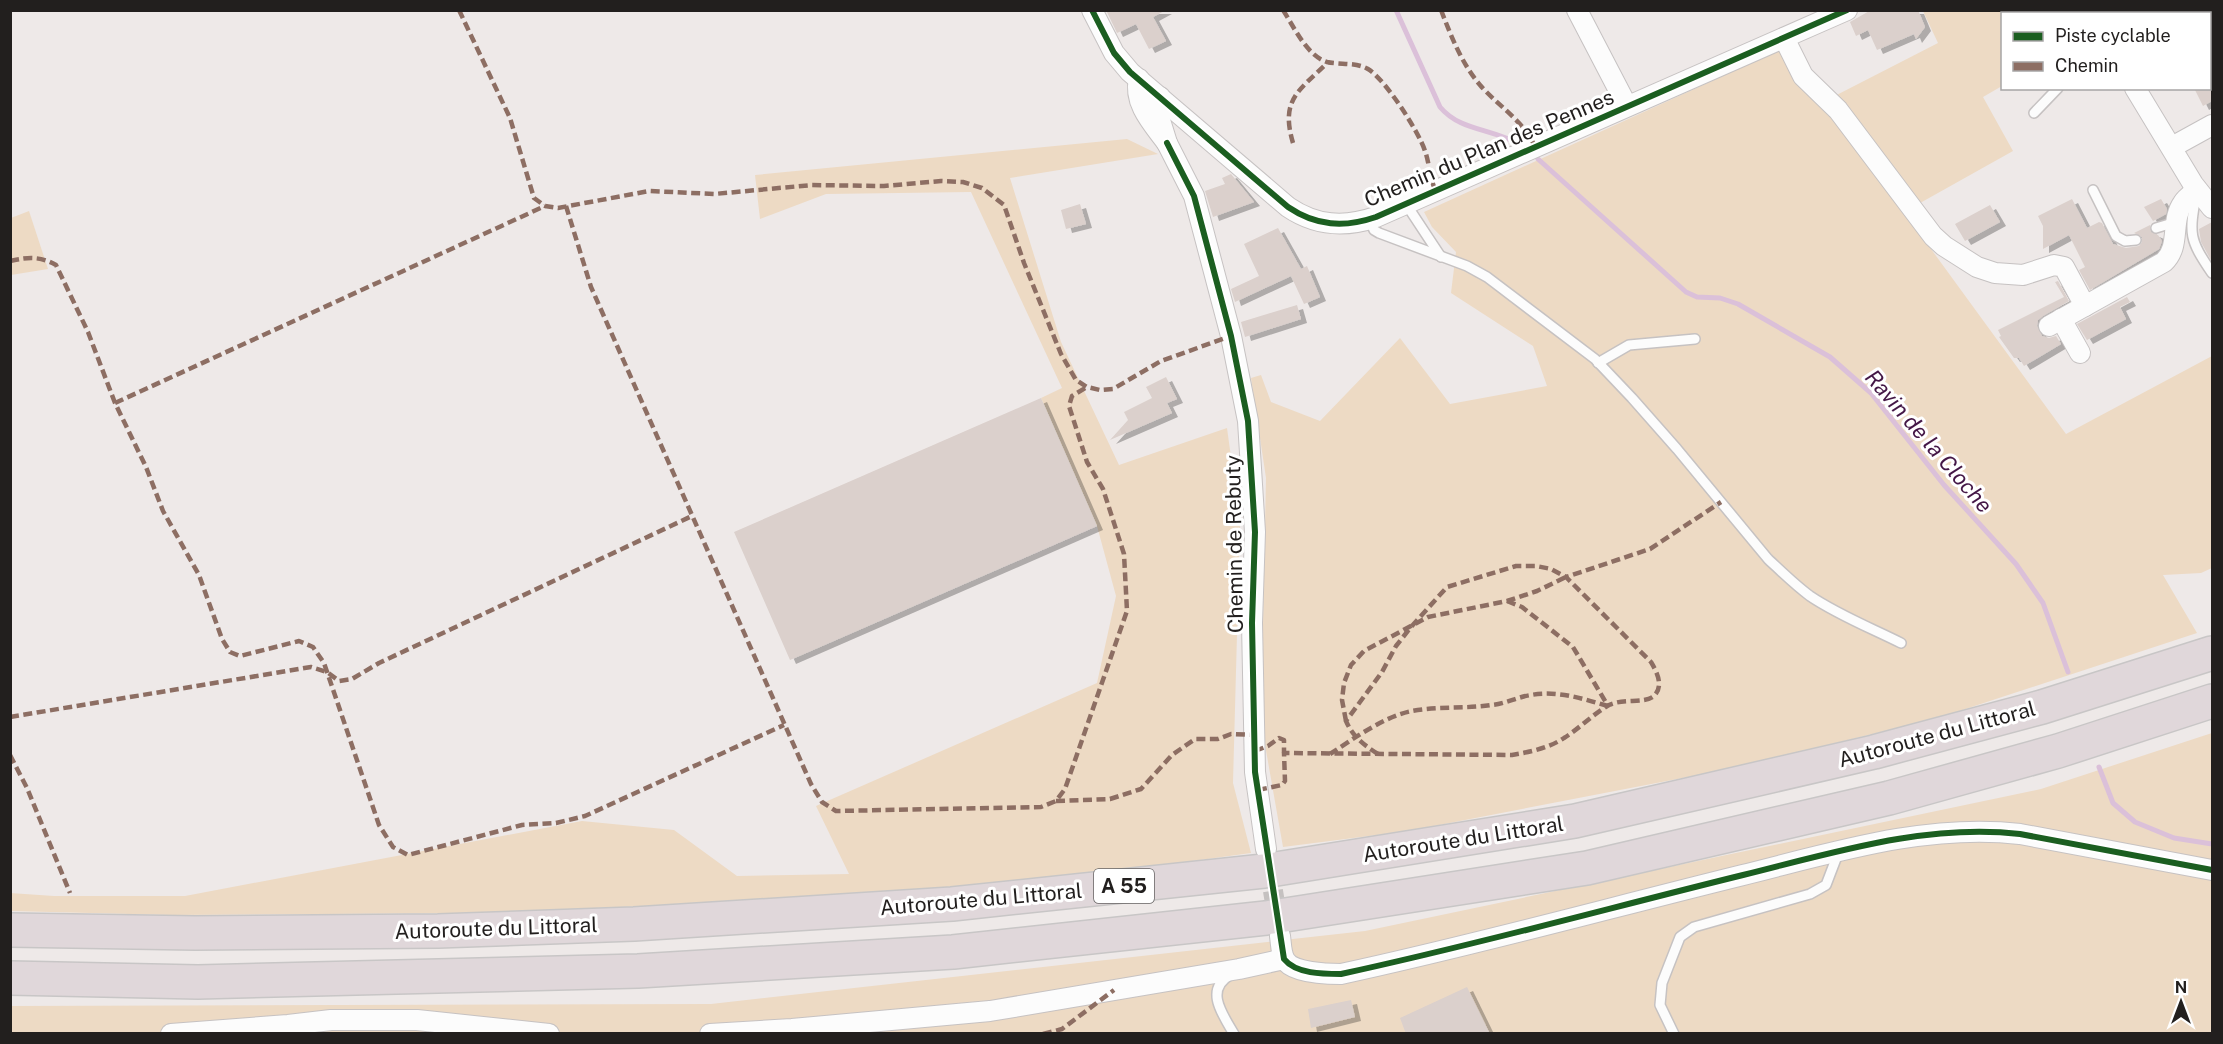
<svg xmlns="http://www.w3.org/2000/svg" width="2223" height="1044" font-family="'Public Sans',sans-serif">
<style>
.green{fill:#eddac4}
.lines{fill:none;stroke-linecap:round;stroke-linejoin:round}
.stream{stroke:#dbc0d9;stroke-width:5}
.building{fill:#dbd0cc;filter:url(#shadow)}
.street-tunnel{stroke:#c5c1c0;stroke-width:20;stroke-dasharray:20 10;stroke-linecap:butt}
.lane-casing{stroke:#c6c2c2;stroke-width:12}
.street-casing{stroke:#c6c2c2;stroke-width:22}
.highway-casing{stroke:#c8c6c6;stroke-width:36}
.lane{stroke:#fcfcfc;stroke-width:9}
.street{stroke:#fcfcfc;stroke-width:20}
.highway{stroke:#e0d7da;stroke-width:33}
.quiet{stroke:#8d6e63;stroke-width:4.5;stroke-dasharray:9 4.5;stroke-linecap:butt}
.cycleway-casing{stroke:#fff;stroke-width:10}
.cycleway{stroke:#1b5e20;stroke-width:6}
.labels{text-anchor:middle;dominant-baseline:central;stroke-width:6;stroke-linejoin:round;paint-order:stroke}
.shield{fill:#fff;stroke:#646262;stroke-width:1.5}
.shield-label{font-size:20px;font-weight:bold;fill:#221f1e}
.street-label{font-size:21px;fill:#221f1e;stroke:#fff}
.water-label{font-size:22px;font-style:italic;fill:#441746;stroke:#fff}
</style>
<defs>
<filter id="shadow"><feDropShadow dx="6" dy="4" stdDeviation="0" flood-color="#0004"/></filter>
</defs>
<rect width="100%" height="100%" fill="#eee9e8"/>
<!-- green -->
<g class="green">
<path d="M 1923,11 L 2063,11 L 2067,13 L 2002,14 L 2002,86 L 1983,97 L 2013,151 L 1904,212 L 2066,434 L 2212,356 L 2212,568 L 2201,573 L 2163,575 L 2197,633 L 1938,718 L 1724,770 L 1408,831 L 1283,847 L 1261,722 L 1266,478 L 1251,378 L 1261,375 L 1271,402 L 1320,421 L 1400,338 L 1450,404 L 1547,386 L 1533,346 L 1451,293 L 1456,252 L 1432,227 L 1424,212 L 1782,49 L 1821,103 L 1938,43 Z"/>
<path d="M 1127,139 L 1158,154 L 1010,178 L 1061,342 L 1119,465 L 1227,428 L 1240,523 L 1233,783 L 1251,853 L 1069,878 L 740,902 L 475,913 L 170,915 L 11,911 L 10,893 L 54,896 L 185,896 L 582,821 L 674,830 L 737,876 L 849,874 L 816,806 L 1097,683 L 1116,596 L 1097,526 L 1041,398 L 1062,388 L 971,192 L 826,194 L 760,219 L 755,175 Z"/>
<path d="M 29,211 L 48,269 L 11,275 L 11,218 Z"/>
<path d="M 2212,733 L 2212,1033 L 11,1034 L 10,1006 L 711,1004 L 1365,931 L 2041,789 Z"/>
</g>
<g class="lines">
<!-- stream -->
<g class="stream">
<path d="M 1396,10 L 1440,107 C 1461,132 1493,128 1520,145"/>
<path d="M 1538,159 L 1686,292 L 1697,297 L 1720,298 L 1738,304 L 1830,357 L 1871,393 L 1944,485 L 2016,564 L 2043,603 L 2068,672"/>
<path d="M 2099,767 L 2113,803 L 2135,822 L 2174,838 L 2212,844"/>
</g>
</g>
<!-- building -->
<g class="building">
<path d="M 1106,10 L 1166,10 L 1153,17 L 1166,41 L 1149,49 L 1136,24 L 1117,33 Z"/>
<path d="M 1871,10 L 1918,10 L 1925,27 L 1916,39 L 1914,34 L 1877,50 L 1868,30 L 1856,36 L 1850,22 Z"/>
<path d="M 2194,88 L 2212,88 L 2212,101 L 2203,106 Z"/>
<path d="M 1231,174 L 1254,202 L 1213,217 L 1205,191 L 1225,184 L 1222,178 Z"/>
<path d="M 2072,199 L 2087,228 L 2099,222 L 2102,223 L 2113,244 L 2126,248 L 2139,246 L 2142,242 L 2142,237 L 2134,233 L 2150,225 L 2151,232 L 2158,235 L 2162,241 L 2159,249 L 2090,290 L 2079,270 L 2085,267 L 2069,235 L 2043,249 L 2043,226 L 2038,216 Z"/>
<path d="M 2161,199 L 2167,209 L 2166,214 L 2153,221 L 2144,207 Z"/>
<path d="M 1080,204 L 1086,224 L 1066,229 L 1061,210 Z"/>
<path d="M 1990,205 L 2000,222 L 1965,241 L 1955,224 Z"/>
<path d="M 2212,222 L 2212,262 L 2201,242 L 2199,229 Z"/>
<path d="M 1278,228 L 1301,269 L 1307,266 L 1320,297 L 1304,304 L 1291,276 L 1235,302 L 1231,289 L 1259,276 L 1244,244 Z"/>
<path d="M 2058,281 L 2069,301 L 2043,316 L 2038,320 L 2037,326 L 2042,336 L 2049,338 L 2056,336 L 2061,344 L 2024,366 L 2019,358 L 2014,358 L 1999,337 L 2001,336 L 1998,330 L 2064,297 L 2055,282 Z"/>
<path d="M 2127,297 L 2130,302 L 2120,307 L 2126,319 L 2087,340 L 2077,324 Z"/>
<path d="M 1297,305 L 1301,319 L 1245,337 L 1241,322 Z"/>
<path d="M 1166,377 L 1177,399 L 1167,403 L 1172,413 L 1110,440 L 1128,420 L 1124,412 L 1152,398 L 1146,387 Z"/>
<path d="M 1041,398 L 1097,526 L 790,660 L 734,532 Z"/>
<path d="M 1467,987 L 1490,1034 L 1406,1034 L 1400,1018 Z"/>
<path d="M 1351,1000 L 1355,1017 L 1311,1028 L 1308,1009 Z"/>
</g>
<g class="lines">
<!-- street-tunnel -->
<path class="street-tunnel" d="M 1268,861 L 1279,927"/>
<defs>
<g id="lane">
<path d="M 2034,113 L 2058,88"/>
<path d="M 2093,190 L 2116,236 L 2125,241 L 2136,240"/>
<path d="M 2196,195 C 2189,235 2189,239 2212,273"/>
<path d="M 1406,204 L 1441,257"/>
<path d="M 1369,219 L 1374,230 L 1379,233 L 1467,266 L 1487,277 L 1595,359 L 1632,398 L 1677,449 L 1768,559 C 1782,572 1795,585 1810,596 C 1838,615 1871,628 1901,643"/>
<path d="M 2156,228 L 2176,222"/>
<path d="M 1598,363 L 1629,345 L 1695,339"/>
<path d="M 1230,975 C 1204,990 1223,1015 1234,1034"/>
<path d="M 1674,1034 L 1660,1005 L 1662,983 L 1680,937 L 1694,927 L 1810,894 L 1826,885 L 1839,851"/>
</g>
<g id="street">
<path d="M 1092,10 L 1114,53 L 1130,72 L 1288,207 C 1316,226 1344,228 1376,217 L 1847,10"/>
<path d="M 1577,10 L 1627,106"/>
<path d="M 2116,14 L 2116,10"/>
<path d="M 1784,38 L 1803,76 L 1838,110 L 1933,236 L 1944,246 L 1977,267 L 1995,273 L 2023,275 L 2054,265 L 2064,267 L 2085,306"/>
<path d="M 1139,79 C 1133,104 1154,125 1167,143 L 1159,117 L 1160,97"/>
<path d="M 2135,88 L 2193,184 L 2212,208"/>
<path d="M 1167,143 L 1194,196 L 1231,336 L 1248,421 L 1255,532 L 1252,623 L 1255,772 L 1266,849"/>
<path d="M 2172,147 L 2212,125"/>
<path d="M 2061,319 L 2080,353"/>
<path d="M 2049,326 L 2164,262 C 2181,246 2170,221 2183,203 C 2186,198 2192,194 2197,190"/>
<path d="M 1280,936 C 1281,943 1281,954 1285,960 C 1292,973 1328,974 1341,974 C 1476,945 1609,908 1743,875 C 1832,853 1927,823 2020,834 L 2212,870"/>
<path d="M 171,1034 L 288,1025 L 331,1020 L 417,1020 L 549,1034"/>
<path d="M 710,1034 L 792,1029 L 990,1011 L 1239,969 L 1284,959"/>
</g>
<g id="highway">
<path d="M 10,930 L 195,933 L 438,931 L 634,924 L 952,904 L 1264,871 L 1575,821 L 1874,752 L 2042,707 L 2212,653"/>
<path d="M 10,978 L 198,982 L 638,971 L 953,952 L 1266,918 L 1587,868 L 1889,798 L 2058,751 L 2212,701"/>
</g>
</defs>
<!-- lane casing -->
<use href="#lane" class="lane-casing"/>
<!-- street casing -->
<use href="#street" class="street-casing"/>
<!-- highway casing -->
<use href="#highway" class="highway-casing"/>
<!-- lane -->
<use href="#lane" class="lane"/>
<!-- street -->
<use href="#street" class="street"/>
<!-- highway -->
<use href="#highway" class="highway"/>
<!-- quiet -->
<g class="quiet">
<path d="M 459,10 L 510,118 L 534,198 L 545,206 L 558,208 L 649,191 L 714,194 L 812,185 L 884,186 L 941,181 L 963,182 L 982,188 L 1004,205 L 1024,263 L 1061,354 L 1076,380 L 1087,387 L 1100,390 L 1113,389 L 1161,361 L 1231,336"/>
<path d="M 1283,10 C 1294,27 1307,56 1327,62 C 1340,65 1356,62 1368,69 C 1385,79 1419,132 1425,151 C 1430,165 1429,178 1436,191"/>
<path d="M 1441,10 C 1451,36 1462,64 1480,85 C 1497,105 1525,122 1535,147"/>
<path d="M 1293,143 C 1280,99 1299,91 1328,62"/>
<path d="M 566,206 L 591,287 L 811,784 L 822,802 L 836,811 L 1041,807 L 1056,801 L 1065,789 L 1127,611 L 1124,554 L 1103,489 L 1087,462 L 1069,406 L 1072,396 L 1087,387"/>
<path d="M 10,261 C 28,257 40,256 56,265 L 88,332 L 115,403 L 146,467 L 163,511 L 199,575 L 222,639 L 230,652 L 240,656 L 299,641 L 313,647 L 324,663 L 379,825 L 393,847 L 408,855 L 522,825 L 556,823 L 585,816 L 784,725"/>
<path d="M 115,403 L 545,206"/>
<path d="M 1507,601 L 1522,607 L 1573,647 L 1608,706"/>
<path d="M 10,717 L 311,667 L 327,672 L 339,681 L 352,679 L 379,663 L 692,516"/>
<path d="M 1346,721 L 1342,700 L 1344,683 L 1351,665 L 1364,651 L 1428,617 L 1507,601 L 1537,591 L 1566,577"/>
<path d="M 1255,751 L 1268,746 L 1279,738 L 1284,740 L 1284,753"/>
<path d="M 1330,754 C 1353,739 1385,716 1412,711 C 1438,706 1465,709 1491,705 C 1505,704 1517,697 1531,695 C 1557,690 1584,699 1608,706"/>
<path d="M 1378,754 C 1364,745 1353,737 1346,721 L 1382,672 L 1396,646 L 1411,627 L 1447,587 L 1516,566 L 1536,566 L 1551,569 L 1566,577"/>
<path d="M 10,755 L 27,788 L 70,893"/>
<path d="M 1258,790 L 1282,785 L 1285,781 L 1284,753 L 1512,755 C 1530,752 1549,748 1564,738 C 1580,728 1593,714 1609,705 C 1624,698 1644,704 1654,696 C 1664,686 1657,672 1651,662 L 1566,577 L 1650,549 L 1721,502"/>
<path d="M 1056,801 L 1110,799 L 1141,789 L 1172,755 L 1195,739 L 1218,739 L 1231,734 L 1254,735"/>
<path d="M 1043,1034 L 1062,1029 L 1114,990"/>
</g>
<defs>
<g id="cycleway">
<path d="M 1092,10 L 1114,53 L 1130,72 L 1288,207 C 1316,226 1344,228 1376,217 L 1847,10"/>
<path d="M 1167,143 L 1194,196 L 1231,336 L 1248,421 L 1255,532 L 1252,623 L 1255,772 L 1284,959 C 1296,974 1323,974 1341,974 C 1476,945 1609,908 1743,875 C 1832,853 1927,823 2020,834 L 2212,870"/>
</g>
</defs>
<!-- cycleway casing -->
<use href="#cycleway" class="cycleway-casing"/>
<!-- cycleway -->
<use href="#cycleway" class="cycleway"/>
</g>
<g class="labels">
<!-- shield labels -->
<rect class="shield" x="1094" y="869" width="60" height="34" rx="4.5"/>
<g class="shield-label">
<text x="1124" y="886">A 55</text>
</g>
<!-- street labels -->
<g class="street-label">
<text transform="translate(1489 148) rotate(-23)">Chemin du Plan des Pennes</text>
<text transform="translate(1234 544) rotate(-91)">Chemin de Rebuty</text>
<text transform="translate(1937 734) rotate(-15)">Autoroute du Littoral</text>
<text transform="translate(1463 839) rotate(-9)">Autoroute du Littoral</text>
<text transform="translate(981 899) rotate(-5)">Autoroute du Littoral</text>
<text transform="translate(496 928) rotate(-2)">Autoroute du Littoral</text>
</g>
<!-- water labels -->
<g class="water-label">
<text transform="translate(1929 441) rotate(49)">Ravin de la Cloche</text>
</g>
</g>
<!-- border -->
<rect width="2223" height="1044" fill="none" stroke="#221f1e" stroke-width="24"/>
<!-- legend -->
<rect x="2001" y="12" width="210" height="78" fill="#ffffff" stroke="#a7a5a5" stroke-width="1.5"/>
<rect x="2013" y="32" width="30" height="9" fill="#1b5e20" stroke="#a7a5a5" stroke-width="1.5"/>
<text x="2055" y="42" font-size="18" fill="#221f1e">Piste cyclable</text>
<rect x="2013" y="62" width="30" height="9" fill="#8d6e63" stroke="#a7a5a5" stroke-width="1.5"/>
<text x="2055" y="72" font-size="18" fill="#221f1e">Chemin</text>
<!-- north arrow -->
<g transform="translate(2181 1002)" stroke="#ffffff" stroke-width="4.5" paint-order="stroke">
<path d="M0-4.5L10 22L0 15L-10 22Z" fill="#221f1e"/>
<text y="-9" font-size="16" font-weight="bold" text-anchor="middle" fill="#221f1e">N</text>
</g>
</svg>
